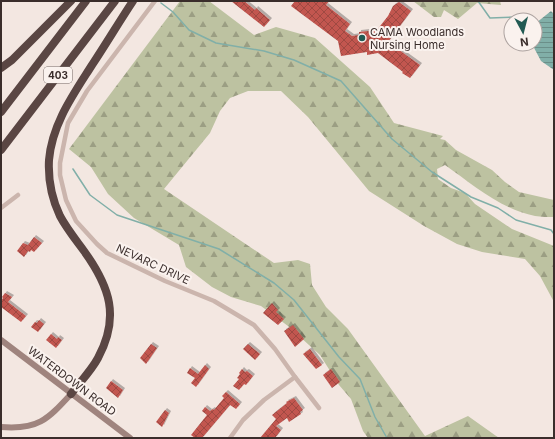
<svg xmlns="http://www.w3.org/2000/svg" width="555" height="439" font-family="Inter,sans-serif">
<style>
.forest{fill:url(#forest-firs)}
.water{fill:url(#water-rules)}
.lines{fill:none;stroke-linecap:round;stroke-linejoin:round}
.stream{stroke:#81afa8;stroke-width:1.5}
.building{fill:url(#building-cross-hatch);filter:url(#shadow)}
.street{stroke:#cbb5ad;stroke-width:4.5}
.secondary{stroke:#9f847e;stroke-width:6}
.highway{stroke:#5a4643;stroke-width:8}
.poi-dot{fill:#225a53;stroke:#faf2ee;stroke-width:1.5}
.labels{text-anchor:middle;dominant-baseline:central;stroke-width:4;stroke-linejoin:round;paint-order:stroke}
.shield{fill:#faf2ee;stroke:#746866;stroke-width:1}
.shield-label{font-size:10px;font-weight:bold;fill:#3a2d2b}
.poi-label{font-size:11px;fill:#3a2d2b;stroke:#faf2ee;text-anchor:start}
.street-label{font-size:11px;fill:#3a2d2b;stroke:#faf2ee}
</style>
<defs>
<pattern id="forest-firs" width="22" height="20" patternUnits="userSpaceOnUse"><rect width="22" height="20" fill="#bdc2a1"/><path d="M5 1l3.5 6h-7zM16 11l3.5 6h-7z" fill="#9b9e83"/></pattern>
<pattern id="water-rules" width="6" height="5" patternUnits="userSpaceOnUse"><rect width="6" height="5" fill="#81afa8"/><path d="M0 2.5h6" fill="none" stroke="#6b8f89"/></pattern>
<pattern id="building-cross-hatch" width="8" height="8" patternUnits="userSpaceOnUse"><rect width="8" height="8" fill="#c25650"/><path d="M0 0l8 8M0 8l8-8" fill="none" stroke="#9f4843"/></pattern>
<filter id="shadow"><feDropShadow dx="2" dy="-2" stdDeviation="0" flood-color="#0004"/></filter>
</defs>
<rect width="100%" height="100%" fill="#f3e7e1"/>
<!-- forest -->
<g class="forest">
<path d="M 180,1 L 209,1 L 254,35 L 276,27 L 315,38 L 370,87 L 394,123 L 443,136 L 440,139 L 445,140 L 456,150 L 492,170 L 505,182 L 519,192 L 554,200 L 554,217 C 548,217 541,217 535,216 C 502,210 472,184 445,165 L 437,169 L 438,179 L 451,188 L 465,193 L 475,204 L 512,229 L 554,246 L 554,302 L 540,276 L 525,259 L 482,252 L 457,244 L 424,226 L 369,191 L 308,117 L 281,91 L 248,91 L 230,98 L 220,111 L 210,133 L 164,189 L 274,263 L 298,260 L 310,264 L 312,285 L 326,307 L 348,329 L 425,436 L 468,416 L 499,438 L 368,438 L 363,431 L 351,399 L 339,385 L 320,355 L 288,326 L 261,306 L 231,297 L 212,287 L 186,267 L 179,245 L 134,218 L 108,194 L 91,167 L 69,149 Z"/>
<path d="M 413,1 L 500,1 L 501,5 L 477,3 L 458,19 L 444,10 L 441,17 L 434,17 Z"/>
</g>
<!-- water -->
<path class="water" d="M 551,11 L 554,14 L 554,70 L 541,61 L 532,44 L 535,44 L 536,23 Z"/>
<g class="lines">
<!-- stream -->
<g class="stream">
<path d="M 478,1 L 490,18 L 515,17 L 525,20"/>
<path d="M 161,3 L 173,12 L 189,30 L 216,43 L 264,51 L 294,60 L 341,81 L 392,139 L 432,172 L 471,197 L 498,208 L 516,220 L 551,230 L 554,234"/>
<path d="M 73,169 L 90,195 L 117,215 L 219,249 L 274,283 L 294,300 L 339,357 L 360,379 L 375,417 L 387,438"/>
</g>
</g>
<!-- building -->
<g class="building">
<path d="M 231,1 L 244,1 L 255,10 L 256,8 L 270,20 L 264,27 Z"/>
<path d="M 295,1 L 329,1 L 326,5 L 350,24 L 345,31 L 352,36 L 359,35 L 359,32 L 377,30 L 388,16 L 393,6 L 399,2 L 411,11 L 388,42 L 420,65 L 410,78 L 402,73 L 403,72 L 378,53 L 367,55 L 367,52 L 341,56 L 338,41 L 291,6 Z"/>
<path d="M 34,237 L 42,243 L 34,252 L 31,250 L 30,252 L 28,251 L 24,257 L 17,251 L 23,243 L 28,245 Z"/>
<path d="M 5,293 L 12,297 L 8,302 L 26,316 L 21,322 L 1,307 L 1,301 L 3,298 L 2,297 Z"/>
<path d="M 272,303 L 278,310 L 276,312 L 284,319 L 278,325 L 263,313 Z"/>
<path d="M 39,320 L 44,324 L 38,332 L 31,327 L 35,322 L 37,323 Z"/>
<path d="M 293,325 L 304,339 L 295,347 L 284,331 Z"/>
<path d="M 51,334 L 57,339 L 58,337 L 62,340 L 56,348 L 46,340 Z"/>
<path d="M 151,344 L 157,348 L 146,364 L 140,358 Z"/>
<path d="M 248,344 L 260,354 L 255,360 L 243,349 Z"/>
<path d="M 310,349 L 322,365 L 316,369 L 303,354 Z"/>
<path d="M 205,365 L 209,369 L 196,387 L 191,383 L 195,378 L 187,373 L 190,368 L 198,374 Z"/>
<path d="M 242,369 L 245,372 L 247,371 L 253,376 L 246,385 L 244,384 L 239,390 L 233,386 L 239,379 L 237,378 L 240,374 L 239,373 Z"/>
<path d="M 331,369 L 340,382 L 332,388 L 323,375 Z"/>
<path d="M 111,381 L 123,390 L 118,398 L 106,388 Z"/>
<path d="M 226,392 L 240,404 L 236,409 L 230,405 L 202,438 L 195,438 L 191,435 L 207,415 L 202,411 L 205,407 L 210,411 L 213,409 L 214,410 L 224,398 L 222,396 Z"/>
<path d="M 294,398 L 303,410 L 300,412 L 301,414 L 289,422 L 287,418 L 276,426 L 281,430 L 275,438 L 260,438 L 276,419 L 272,415 L 287,403 L 286,402 Z"/>
<path d="M 165,410 L 169,413 L 162,427 L 156,422 Z"/>
</g>
<g class="lines">
<!-- street -->
<g class="street">
<path d="M 155,1 L 87,91 L 68,123 L 60,163 L 60,175 L 66,200 L 76,221 L 97,244 L 107,253 L 165,281 L 214,301 L 254,325 L 275,349 L 295,377 L 319,408"/>
<path d="M 1,208 L 18,195"/>
<path d="M 230,438 L 243,420 L 264,400 L 295,377"/>
</g>
<!-- secondary -->
<g class="secondary">
<path d="M 1,340 L 130,438"/>
<path d="M 1,427 C 38,430 47,420 71,394"/>
</g>
<!-- highway -->
<g class="highway">
<path d="M 1,68 L 12,60 L 71,1"/>
<path d="M 1,112 L 86,1"/>
<path d="M 1,150 L 115,1"/>
<path d="M 71,394 C 80,382 91,371 98,358 C 120,317 110,287 84,251 C 76,240 67,229 60,216 C 52,199 48,179 49,160 C 52,124 73,95 92,65 C 106,44 119,22 133,1"/>
</g>
</g>
<!-- markers -->
<circle class="poi-dot" cx="362" cy="38" r="4"/>
<g class="labels">
<!-- shield labels -->
<rect class="shield" x="44" y="67" width="28" height="16" rx="3"/>
<g class="shield-label">
<text x="58" y="75">403</text>
</g>
<!-- poi labels -->
<g class="poi-label">
<text x="370" y="32">CAMA Woodlands<tspan x="370" dy="13">Nursing Home</tspan></text>
</g>
<!-- street labels -->
<g class="street-label">
<text transform="translate(153 264) rotate(25)">NEVARC DRIVE</text>
<text transform="translate(72 381) rotate(37)">WATERDOWN ROAD</text>
</g>
</g>
<!-- border -->
<rect width="555" height="439" fill="none" stroke="#3a2d2b" stroke-width="4"/>
<!-- north arrow -->
<g transform="translate(523 32) rotate(173)"><circle r="19" fill="#faf2ee" stroke="#ada3a0"/>
<path d="M0-3L7 15L0 10L-7 15Z" fill="#225a53"/>
<text y="-6" font-size="11" font-weight="bold" text-anchor="middle" fill="#3a2d2b">N</text>
</g>
</svg>
